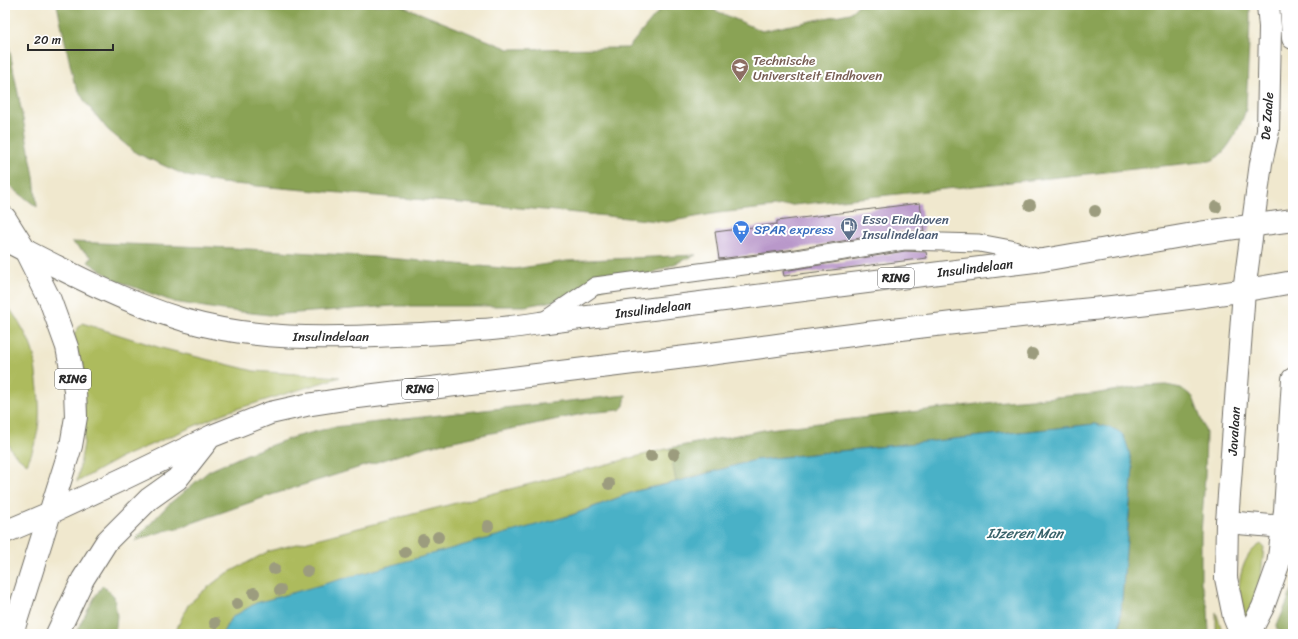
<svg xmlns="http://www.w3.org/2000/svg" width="1298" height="639" font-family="Sriracha,sans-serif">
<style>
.green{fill:#adbb5d;stroke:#6c7344}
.forest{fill:#8aa354;stroke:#5a6740}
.water{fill:#48b1c7;stroke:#3a6e79}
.building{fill:#b998ca}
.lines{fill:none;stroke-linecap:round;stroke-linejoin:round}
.lane-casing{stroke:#706d64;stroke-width:19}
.street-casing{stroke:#706d64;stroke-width:24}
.secondary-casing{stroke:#706d64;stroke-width:24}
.primary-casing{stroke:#706d64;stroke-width:24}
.lane{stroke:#fff;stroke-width:17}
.street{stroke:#fff;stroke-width:22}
.secondary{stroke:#fff;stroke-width:22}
.primary{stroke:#fff;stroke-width:22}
.tree{fill:#9c9c7e}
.labels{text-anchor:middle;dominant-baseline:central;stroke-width:4;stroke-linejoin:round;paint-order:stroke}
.shield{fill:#fff;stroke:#6b6b6b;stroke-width:1}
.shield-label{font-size:12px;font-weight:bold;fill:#2b2b2b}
.education-label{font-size:13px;fill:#785e54;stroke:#fff;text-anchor:start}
.street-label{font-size:13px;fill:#2b2b2b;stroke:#fff}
.service-label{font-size:13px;fill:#4e5e75;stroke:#fff;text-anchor:start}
.shop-label{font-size:13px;fill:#366cbe;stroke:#fff;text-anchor:start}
.water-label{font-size:14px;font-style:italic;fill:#376169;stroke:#fff}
</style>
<rect width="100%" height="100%" fill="#fff"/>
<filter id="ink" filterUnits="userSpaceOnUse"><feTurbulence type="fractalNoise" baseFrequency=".025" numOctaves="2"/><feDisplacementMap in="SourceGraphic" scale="8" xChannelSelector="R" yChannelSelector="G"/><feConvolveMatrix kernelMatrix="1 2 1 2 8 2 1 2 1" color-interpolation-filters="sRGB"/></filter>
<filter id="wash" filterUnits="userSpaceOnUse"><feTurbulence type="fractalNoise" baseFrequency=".012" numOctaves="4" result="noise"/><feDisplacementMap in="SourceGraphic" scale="16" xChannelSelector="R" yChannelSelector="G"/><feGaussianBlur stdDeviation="0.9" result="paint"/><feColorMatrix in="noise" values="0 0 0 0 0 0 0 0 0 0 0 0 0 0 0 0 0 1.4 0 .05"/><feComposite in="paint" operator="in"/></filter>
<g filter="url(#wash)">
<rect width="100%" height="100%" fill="#f0e8ce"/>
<!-- green -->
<g class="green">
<path d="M 7,305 C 18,320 30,338 34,356 C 35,364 36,373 37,381 C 41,413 41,433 27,464 C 9,450 9,450 5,428 L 5,308 Z"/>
<path d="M 82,323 L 161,348 L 254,371 L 340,377 L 227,412 L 120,458 L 77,482 L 84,443 L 84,386 L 74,334 Z"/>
<path d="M 670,448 L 676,482 L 636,491 L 572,515 L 231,618 L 222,634 L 174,634 L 188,605 L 202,592 L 224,575 L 269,551 Z"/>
<path d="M 1261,544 L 1264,547 L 1260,587 L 1245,628 C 1243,615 1239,599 1239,587 C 1240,572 1246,551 1261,544 Z"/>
<path d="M 1216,612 L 1223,634 L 1216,634 Z"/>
</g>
<!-- forest -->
<g class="forest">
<path d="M 57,5 L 400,5 L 509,49 L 628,48 L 664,5 L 703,5 L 762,31 L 850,13 L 858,5 L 1250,5 L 1250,19 L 1246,109 C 1242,124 1226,157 1210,161 L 718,213 L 667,222 L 556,211 L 221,183 L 187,176 L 136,153 L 108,130 L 85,102 L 74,82 Z"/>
<path d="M 5,26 L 34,176 L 37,207 L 11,187 L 5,180 Z"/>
<path d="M 71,242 L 233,248 L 376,257 L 514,269 L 567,261 L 696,255 L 650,274 L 565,299 L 525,306 L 393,306 L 270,315 L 223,310 L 174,302 L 115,280 L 88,262 L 92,257 Z"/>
<path d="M 1166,385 L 1181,388 L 1193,397 L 1206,432 L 1205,476 L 1201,534 L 1201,583 L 1208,608 L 1209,634 L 1119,634 L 1133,468 L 1095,424 L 755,460 L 676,482 L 670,448 L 769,429 L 994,402 L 1093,394 L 1145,386 Z"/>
<path d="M 626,395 L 624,406 L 620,410 L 587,413 L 425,447 L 271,495 L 178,528 L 164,531 L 134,541 L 169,504 L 209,471 L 247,454 L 294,437 L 334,427 L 484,410 Z"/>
<path d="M 103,585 L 114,596 L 117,616 L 115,634 L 75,634 L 96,595 Z"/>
<path d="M 1293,588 L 1293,634 L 1284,634 L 1276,628 Z"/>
</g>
<!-- water -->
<path class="water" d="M 1095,424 C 1103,426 1116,428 1122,434 C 1127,440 1131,460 1133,468 L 1119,634 L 222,634 L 231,618 L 256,603 L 572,515 L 636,491 L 676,482 L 755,460 Z"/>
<g id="blocks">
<!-- building -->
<g class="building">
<path d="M 920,203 L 924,232 L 902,231 L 795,249 L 719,259 L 715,232 L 777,224 L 777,221 Z"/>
<path d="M 905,251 L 926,252 L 927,258 L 784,276 L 783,271 Z"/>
</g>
</g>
</g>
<g filter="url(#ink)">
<use href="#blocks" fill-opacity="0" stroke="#706d64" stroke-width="1"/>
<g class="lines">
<defs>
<path id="lane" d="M 542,322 L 595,286 L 796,259 L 904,241 L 979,243 L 1011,249 L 1041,259"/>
<g id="street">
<path d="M 1291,5 L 1293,38"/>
<path d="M 1227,522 L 1283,527 L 1293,526"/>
<path d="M 1241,634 L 1234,617 L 1226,578 L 1227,522 L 1244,291 L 1261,163 L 1268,131 L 1270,27 L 1268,5"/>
<path d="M 1249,634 L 1263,607 L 1278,565 L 1285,511 L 1293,379"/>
</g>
<path id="secondary" d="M 5,218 L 25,250"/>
<g id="primary">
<path d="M 5,240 C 63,270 121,301 184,320 C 253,340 325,339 395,335 C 423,334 451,333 479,330 C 500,329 520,326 540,323 L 1043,260 L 1199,233 L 1293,220"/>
<path d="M 5,532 L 50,513 L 125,478 L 212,436 L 270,413 L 306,405 L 358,397 L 633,363 C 722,354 812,339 901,329 C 1032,313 1163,306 1293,282"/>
<path d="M 12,634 L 71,446 L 76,417 L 75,390 L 67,347 L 50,300 L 25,250"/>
<path d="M 57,634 L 83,579 L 107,541 L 149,499 L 177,479 L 207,441"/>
</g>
</defs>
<!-- lane casing -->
<use href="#lane" class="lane-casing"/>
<!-- street casing -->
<use href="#street" class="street-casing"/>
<!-- secondary casing -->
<use href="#secondary" class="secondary-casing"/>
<!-- primary casing -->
<use href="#primary" class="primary-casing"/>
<!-- lane -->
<use href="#lane" class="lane"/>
<!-- street -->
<use href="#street" class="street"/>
<!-- secondary -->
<use href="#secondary" class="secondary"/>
<!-- primary -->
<use href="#primary" class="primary"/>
</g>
<!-- trees -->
<g class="tree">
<circle cx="1030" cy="205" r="6"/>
<circle cx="1216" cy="207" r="6"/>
<circle cx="1095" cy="211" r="6"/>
<circle cx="1032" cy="354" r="6"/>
<circle cx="674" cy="454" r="6"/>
<circle cx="651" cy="456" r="6"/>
<circle cx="609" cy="484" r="6"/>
<circle cx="488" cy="526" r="6"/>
<circle cx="438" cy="537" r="6"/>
<circle cx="423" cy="540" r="6"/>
<circle cx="405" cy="552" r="6"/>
<circle cx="274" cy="569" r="6"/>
<circle cx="307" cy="571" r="6"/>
<circle cx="280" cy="590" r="6"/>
<circle cx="254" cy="593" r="6"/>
<circle cx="237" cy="604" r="6"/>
<circle cx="215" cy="623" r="6"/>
</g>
</g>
<!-- icons -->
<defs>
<symbol id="university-pin" viewBox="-11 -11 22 30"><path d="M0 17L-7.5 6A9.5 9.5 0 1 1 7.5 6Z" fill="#8d6e63" stroke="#fff"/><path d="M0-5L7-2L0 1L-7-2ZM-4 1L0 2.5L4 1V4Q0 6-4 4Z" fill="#fff"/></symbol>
<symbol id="fuel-pin" viewBox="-11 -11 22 30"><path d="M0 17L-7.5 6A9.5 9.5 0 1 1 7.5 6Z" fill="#5c6f8a" stroke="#fff"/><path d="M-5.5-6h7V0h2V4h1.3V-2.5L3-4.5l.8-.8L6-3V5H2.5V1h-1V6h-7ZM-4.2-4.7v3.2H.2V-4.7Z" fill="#fff"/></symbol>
<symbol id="supermarket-pin" viewBox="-11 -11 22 30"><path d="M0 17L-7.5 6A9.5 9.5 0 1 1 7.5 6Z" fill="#3f7fe0" stroke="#fff"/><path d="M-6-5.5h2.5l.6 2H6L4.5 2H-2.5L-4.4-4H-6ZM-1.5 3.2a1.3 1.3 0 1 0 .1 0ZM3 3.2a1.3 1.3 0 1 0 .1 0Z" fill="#fff"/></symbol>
</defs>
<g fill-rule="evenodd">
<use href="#university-pin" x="730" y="57" width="20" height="27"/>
<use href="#fuel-pin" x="839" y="216" width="20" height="27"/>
<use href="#supermarket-pin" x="731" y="219" width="20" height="27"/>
</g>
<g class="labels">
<!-- shield labels -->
<g class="shield">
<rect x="878" y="268" width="36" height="20" rx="3"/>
<rect x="55" y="369" width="36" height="20" rx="3"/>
<rect x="402" y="379" width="36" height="20" rx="3"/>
</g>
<g class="shield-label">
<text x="896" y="278">RING</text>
<text x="73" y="379">RING</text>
<text x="420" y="389">RING</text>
</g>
<!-- education labels -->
<g class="education-label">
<text x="753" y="60">Technische<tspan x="753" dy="15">Universiteit Eindhoven</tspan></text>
</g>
<!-- street labels -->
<g class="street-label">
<text transform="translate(1267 116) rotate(-86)">De Zaale</text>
<text transform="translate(975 268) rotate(-7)">Insulindelaan</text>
<text transform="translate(653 309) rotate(-7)">Insulindelaan</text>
<text x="331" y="336">Insulindelaan</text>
<text transform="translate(1234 431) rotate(-86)">Javalaan</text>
</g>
<!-- service labels -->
<g class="service-label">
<text x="862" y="219">Esso Eindhoven<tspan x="862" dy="15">Insulindelaan</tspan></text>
</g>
<!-- shop labels -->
<g class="shop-label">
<text x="754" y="229">SPAR express</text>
</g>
<!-- water labels -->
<g class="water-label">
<text x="1025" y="533">IJzeren Man</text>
</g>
</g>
<!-- margin -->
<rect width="1298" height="639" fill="none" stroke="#fff" stroke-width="20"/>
<!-- scale -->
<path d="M28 44v6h85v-6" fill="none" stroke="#2b2b2b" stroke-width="2"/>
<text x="34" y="44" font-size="12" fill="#2b2b2b" stroke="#ffffff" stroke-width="3" paint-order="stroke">20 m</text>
</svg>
